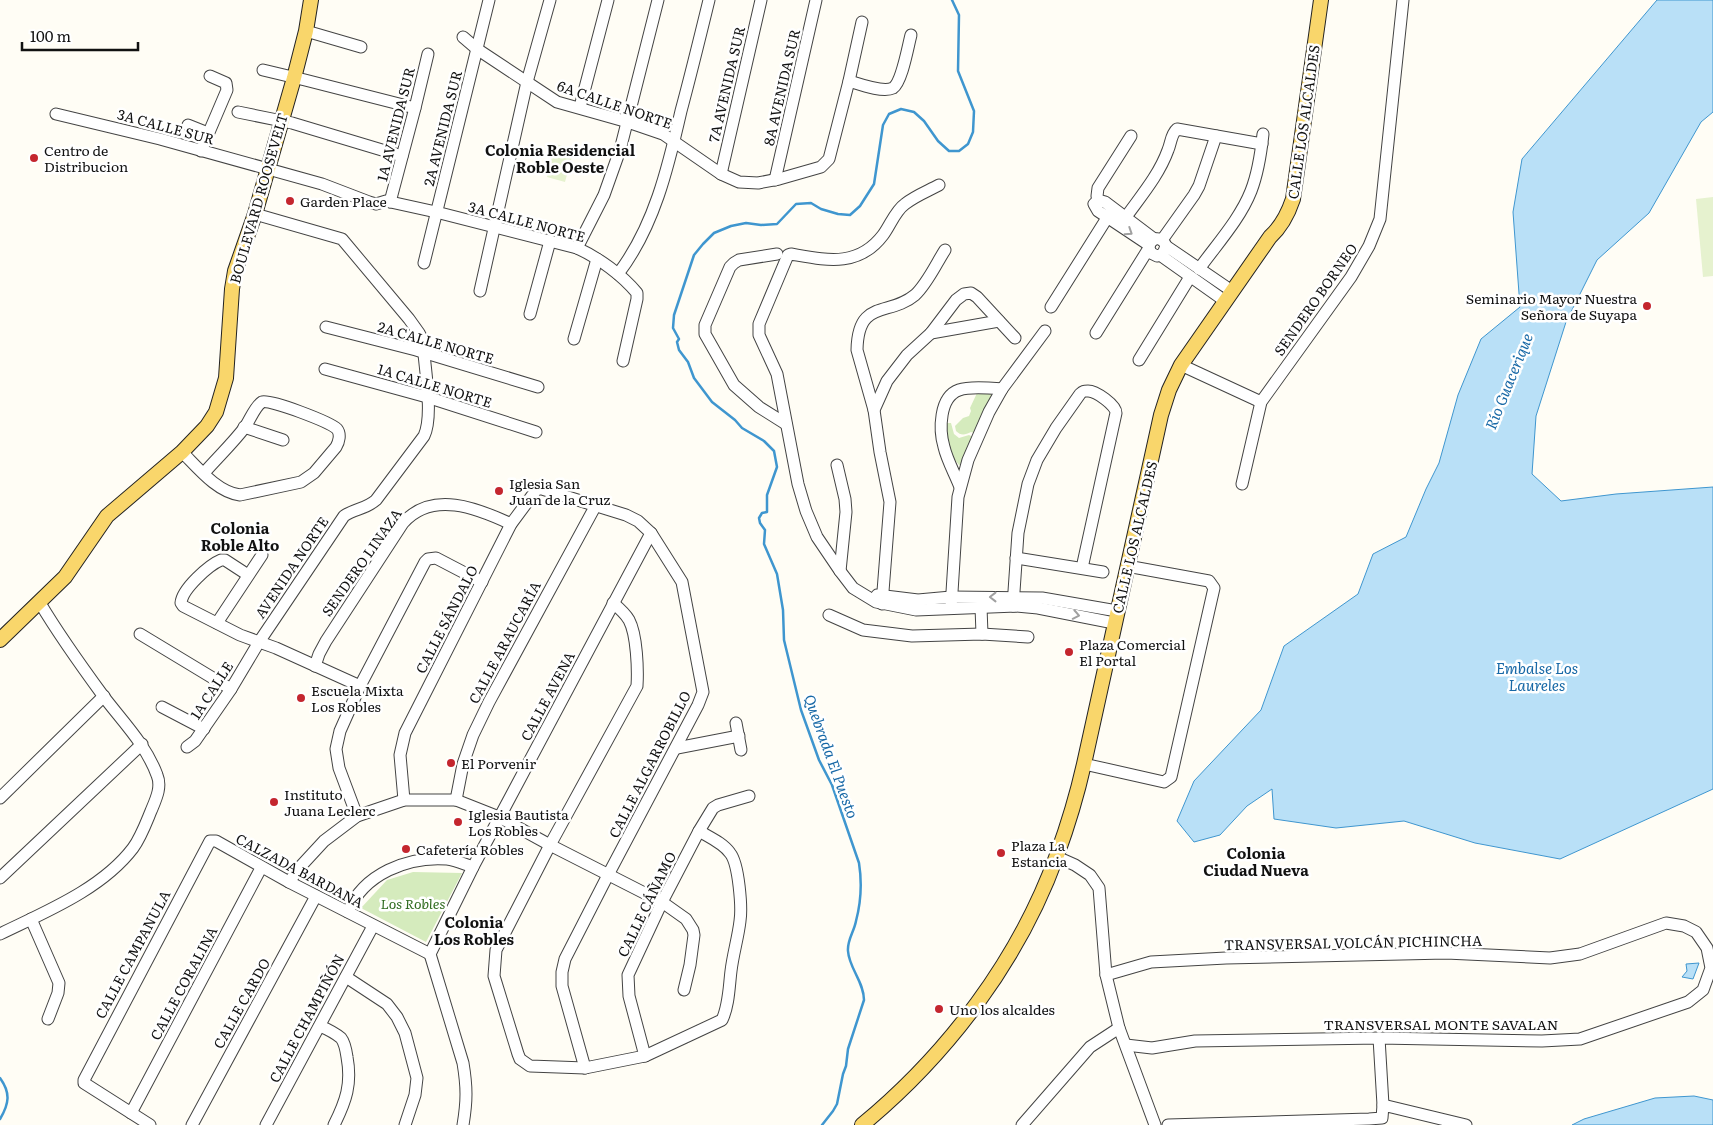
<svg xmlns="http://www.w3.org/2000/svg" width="1713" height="1125" font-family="Literata,serif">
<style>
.green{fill:#d5ebbd}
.pitch{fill:#e6f2cf}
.water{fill:#b9e0f7;stroke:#3f96cf}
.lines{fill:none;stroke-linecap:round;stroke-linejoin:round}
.stream{stroke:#3f96cf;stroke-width:2.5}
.minor-casing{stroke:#444;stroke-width:13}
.major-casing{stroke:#222;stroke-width:16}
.minor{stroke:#fff;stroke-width:11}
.major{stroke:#f9d66b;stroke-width:14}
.oneway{stroke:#a0a0a0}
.poi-dot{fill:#c4262e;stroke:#fff;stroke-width:2}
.labels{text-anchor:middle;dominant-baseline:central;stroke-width:5;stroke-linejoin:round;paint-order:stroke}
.street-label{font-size:14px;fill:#111;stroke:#fff}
.poi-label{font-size:14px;fill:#111;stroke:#fff;text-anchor:start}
.park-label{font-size:14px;font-style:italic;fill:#2f6b1f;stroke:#fff}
.neighbourhood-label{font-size:15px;font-weight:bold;fill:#111;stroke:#fff}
.water-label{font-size:15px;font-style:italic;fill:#1768a6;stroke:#fff}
</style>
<rect width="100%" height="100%" fill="#fffdf5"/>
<!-- green -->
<g class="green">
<path d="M 990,392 L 992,396 L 974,433 L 971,432 C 965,435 961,436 956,431 L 955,426 L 963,418 L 969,416 L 971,411 L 970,408 L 977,393 Z"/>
<path d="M 947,423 L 951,423 L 954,434 L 959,438 L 969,435 L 973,437 L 960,465 L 959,465 C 949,455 946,436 947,423 Z"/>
<path d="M 413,872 L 462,873 L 426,942 L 361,908 L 387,880 Z"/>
</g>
<!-- pitch -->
<g class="pitch">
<path d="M 555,144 L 574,149 L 565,182 L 547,177 Z"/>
<path d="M 1713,197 L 1713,276 L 1703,277 L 1696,199 Z"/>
</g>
<!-- water -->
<g class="water">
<path d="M 1657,0 L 1713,0 L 1713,112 L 1701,122 L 1649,213 L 1597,260 L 1566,322 L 1536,416 L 1532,474 L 1561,501 L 1616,494 L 1713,487 L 1713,789 L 1560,859 L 1475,843 L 1404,821 L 1336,828 L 1274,819 L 1272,789 L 1247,806 L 1220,835 L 1194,842 L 1177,821 L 1194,781 L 1261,710 L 1284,646 L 1358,594 L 1373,554 L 1406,537 L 1426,489 L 1439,463 L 1458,395 L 1481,339 L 1520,307 L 1513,212 L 1522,159 Z"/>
<path d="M 1699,963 L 1693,979 L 1682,977 L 1687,971 L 1686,964 Z"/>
<path d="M 1694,1096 L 1713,1100 L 1713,1125 L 1572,1125 L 1584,1119 L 1655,1098 Z"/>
</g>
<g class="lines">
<!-- stream -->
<g class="stream">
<path d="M 0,1078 C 11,1093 9,1104 0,1119"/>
<path d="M 822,1125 L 833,1111 L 837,1104 L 843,1074 L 846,1066 L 848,1049 L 864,1000 C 864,982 849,968 848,951 C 847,940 854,932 856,921 C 861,902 862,882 859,863 L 832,785 L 819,760 L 801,710 L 784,640 L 783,610 L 777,574 L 764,544 L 765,530 L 760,523 L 759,518 L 762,513 L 767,512 L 767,495 L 777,467 L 774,451 L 764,441 L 742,428 L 735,420 L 712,402 L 694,378 L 688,362 L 679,350 L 677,342 L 679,339 L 673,328 L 674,315 L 694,255 L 703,244 L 714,233 L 731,226 L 746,223 L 761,225 L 777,224 L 796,204 L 811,203 L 821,209 L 838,214 L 850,215 L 860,206 L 874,184 L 883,125 L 889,114 L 901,109 L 914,112 L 924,121 L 938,141 L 949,151 L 959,151 L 968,144 L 973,132 L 974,111 L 958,71 L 959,15 L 952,0"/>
</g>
<defs>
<g id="minor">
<path d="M 306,31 L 361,47"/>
<path d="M 463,37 L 477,49 L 557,102 L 628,122 L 663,134 L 721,174 L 739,182 L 758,183 L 779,179 L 821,167 L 829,159 L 849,81 L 862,22"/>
<path d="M 263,70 L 305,80 L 415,108"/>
<path d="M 849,81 C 859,84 883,93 893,88 C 902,82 908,46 911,35"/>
<path d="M 580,107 L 608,0"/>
<path d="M 238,112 L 292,123 L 402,156"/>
<path d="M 56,114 L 160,139 L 322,184 L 369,202 L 376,204 L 386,201 L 436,212 L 577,248 C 599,258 622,275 637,293 L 637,299 L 623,361"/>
<path d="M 188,125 L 208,133"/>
<path d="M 201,151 L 227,90 L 226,83 L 210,76"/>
<path d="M 721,174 L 761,0"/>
<path d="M 775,180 L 816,0"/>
<path d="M 939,185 C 928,191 915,196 905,204 C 895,211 890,226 883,235 C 858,268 826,260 791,254 L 788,255 L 759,324 L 759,335 L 777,374 L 798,484 L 806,511 L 817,537 L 840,571 L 853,588 L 876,602 L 916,610 L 1016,606 L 1038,608 L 1114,623"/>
<path d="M 1098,200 L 1097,196 L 1098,188 L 1131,136"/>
<path d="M 390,202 L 415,108 L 428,54"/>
<path d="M 1126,217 C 1141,196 1159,175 1168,150 C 1171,143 1171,134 1177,129 L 1262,144"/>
<path d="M 1162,240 L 1194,195 L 1199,186 L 1216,136"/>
<path d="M 1149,245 L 1098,211 L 1094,204 L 1098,200 L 1105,202 L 1154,239"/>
<path d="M 1166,246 L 1232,291"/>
<path d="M 577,248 L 604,195 L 620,150 L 658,0"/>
<path d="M 777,254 L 739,260 L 734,263 L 730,267 L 705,325 L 705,334 L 734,385 L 759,407 L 786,424"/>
<path d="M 1160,255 L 1225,301"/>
<path d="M 424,263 L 489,0"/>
<path d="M 1199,269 C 1217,244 1240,219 1251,191 C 1258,173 1261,153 1263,134"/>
<path d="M 618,274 C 654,227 668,168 681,111 C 691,74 700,37 709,0"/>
<path d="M 480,291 L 527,82 L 550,0"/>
<path d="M 1051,307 L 1107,218"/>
<path d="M 530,314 L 550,241"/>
<path d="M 326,327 L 416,350 L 538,387"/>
<path d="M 931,333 L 999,321"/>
<path d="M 1096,333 L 1149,248 C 1150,237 1162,235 1166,246 L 1163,254 L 1157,256 L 1151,253 L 1149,248"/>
<path d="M 574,339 L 597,259"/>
<path d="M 1139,360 L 1190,277"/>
<path d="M 1181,365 L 1261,402"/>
<path d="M 325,369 L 427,397 L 536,432"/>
<path d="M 874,410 L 857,350 C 858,298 889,317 915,295 C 927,284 936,264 945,250"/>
<path d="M 244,427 L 283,440"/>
<path d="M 182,452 C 198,468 217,492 240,495 L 301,482 L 314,473 L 336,447 C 339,442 341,434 337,429 C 330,422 270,399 262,402 C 255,406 250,420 245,427 C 233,443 217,458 204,473"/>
<path d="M 837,465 L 845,499 L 846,512 L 840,571"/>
<path d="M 1242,484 L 1261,402 L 1351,277 L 1369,246 L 1380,219 L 1403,0"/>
<path d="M 960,487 C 955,474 947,460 944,447 C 939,430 939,397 959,390 C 970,386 990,388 1002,389"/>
<path d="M 1016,558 L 1103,572"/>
<path d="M 248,575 L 225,560 L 221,560 C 209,565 182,589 181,603 L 183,606 L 240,635 L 276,648 L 360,686"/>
<path d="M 877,595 L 918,600 L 951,597 L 1042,598 L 1117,611"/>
<path d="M 613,603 C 619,608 625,613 629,620 C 637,635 638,670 637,686 L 550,845 L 496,950 L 494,976 L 518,1054 L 520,1059 L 530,1066 L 585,1068 L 645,1056 L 722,1020 C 729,1005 729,987 731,971 C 733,954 738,938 740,921 C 742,908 739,864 730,853 C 723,843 709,837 699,831"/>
<path d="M 882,604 L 890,502 L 880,452 L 874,410 L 887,381 L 907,355 L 931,333 L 956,300 L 964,294 L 971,293 L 977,297 L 1015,338"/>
<path d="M 1013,606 L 1018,533 L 1028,484 L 1037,460 L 1056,428 L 1080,394 C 1083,391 1084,391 1088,391 C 1096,391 1116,405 1116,413 L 1082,568"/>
<path d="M 981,607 L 982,634"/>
<path d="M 951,608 L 958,497 L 968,460 L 989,412 L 1002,389 L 1045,331"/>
<path d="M 829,615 L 863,630 L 912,636 L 982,634 L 1028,637"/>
<path d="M 217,623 L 262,555"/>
<path d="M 140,634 L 231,689"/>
<path d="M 315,666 L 319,654 L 326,641 L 403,523 C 432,490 477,508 511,524"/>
<path d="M 162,707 L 204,729"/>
<path d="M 736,723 L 741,750"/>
<path d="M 187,747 L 195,741 L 231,689 L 259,642 L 344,516 C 354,509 366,509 376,500 L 424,436 C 434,415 424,366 423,341 L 419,333 L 409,319 L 342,239 L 255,214"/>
<path d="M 677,748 L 739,736"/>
<path d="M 1084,764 L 1164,782 L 1171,777 L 1214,588 L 1209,581 L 1127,566"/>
<path d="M 0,798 L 104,696"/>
<path d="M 404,800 L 400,755 L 405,733 L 511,524 L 537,489 L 542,489 L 626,515 L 638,521 L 651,533 L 682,582 L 703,692 L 698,705 L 608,875 L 565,959 L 562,972 L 562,986 L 585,1068"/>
<path d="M 456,800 L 463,764 L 473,735 L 489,702 L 596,505"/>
<path d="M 357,816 L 339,768 L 336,749 L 340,731 L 360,686 L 425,562 L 428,559 L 436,558 L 482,582"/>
<path d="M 1057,857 L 1075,865 L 1090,875 L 1099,888 L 1106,975 L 1119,1028 L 1155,1125"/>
<path d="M 0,878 L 142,744"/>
<path d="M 289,882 L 300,867 L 324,841 L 357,816 L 404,800 L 456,800 L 499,817 L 550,845 L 662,902 L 686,919 L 693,930 L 694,935 L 690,965 L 684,990"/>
<path d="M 348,912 C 363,874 408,856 447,859 C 455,860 464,864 473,867"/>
<path d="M 31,919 L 59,983 L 58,993 L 48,1019"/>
<path d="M 0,934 C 45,912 102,889 133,848 C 141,837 146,823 151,811 C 156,799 162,787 157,775 C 146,745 123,722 104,697 C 82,667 59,635 40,603"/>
<path d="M 430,954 L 473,867 L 651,533"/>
<path d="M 430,954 L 463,1063 C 467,1087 467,1101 463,1125"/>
<path d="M 1106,975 L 1151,962 L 1226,958 L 1446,953 L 1550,958 L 1580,954 L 1666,923 L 1684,926 L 1696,932 L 1707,948 L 1711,968 L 1703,990 L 1688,1002 L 1580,1039 L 1542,1041 L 1379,1038 L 1195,1041 L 1152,1048 L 1126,1045"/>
<path d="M 346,977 L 387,1004 L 397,1017 L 405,1033 L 417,1078 L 415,1095 L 405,1125"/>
<path d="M 320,1026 C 327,1029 335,1033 341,1038 C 345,1043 346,1050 347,1057 C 352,1084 346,1101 334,1125"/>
<path d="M 1379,1038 L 1383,1105"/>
<path d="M 645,1056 L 629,996 L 628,975 L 662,902 L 699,831 L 713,808 L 718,805 L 749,796"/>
<path d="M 131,1113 L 261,868"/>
<path d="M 150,1125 L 84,1083 L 84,1080 L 210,841 L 216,841 L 289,882 L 430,954"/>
<path d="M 192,1125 L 316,896"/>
<path d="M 266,1125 L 373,926"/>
<path d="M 1022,1125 L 1090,1047 L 1119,1028"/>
<path d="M 1168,1125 L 1369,1119 L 1382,1118 L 1383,1105 L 1466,1125"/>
</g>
<g id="major">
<path d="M 0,640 L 65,577 L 107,516 L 182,452 L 207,426 L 216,412 L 226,378 L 232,289 L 235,271 L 255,214 L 294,78 L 306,31 L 311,0"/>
<path d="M 862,1125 C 948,1054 1019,960 1057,855 C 1068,825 1077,795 1084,764 L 1161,415 L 1169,390 L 1181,365 L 1270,237 C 1282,226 1288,214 1293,199 L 1321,0"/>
</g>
</defs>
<!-- minor casing -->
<use href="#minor" class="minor-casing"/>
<!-- major casing -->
<use href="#major" class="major-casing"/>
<!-- minor -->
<use href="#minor" class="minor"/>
<!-- major -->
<use href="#major" class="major"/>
</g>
<!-- one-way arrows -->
<defs><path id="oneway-chevron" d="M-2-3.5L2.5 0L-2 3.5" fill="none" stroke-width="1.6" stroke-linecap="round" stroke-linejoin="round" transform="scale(1.25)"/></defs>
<g class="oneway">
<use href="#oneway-chevron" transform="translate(1129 232) rotate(33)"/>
<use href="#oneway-chevron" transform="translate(993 597) rotate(-180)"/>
<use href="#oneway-chevron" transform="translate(1076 615) rotate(11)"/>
</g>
<!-- markers -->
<g class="poi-dot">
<circle cx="34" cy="158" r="5"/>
<circle cx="290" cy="201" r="5"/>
<circle cx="1647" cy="306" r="5"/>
<circle cx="499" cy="491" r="5"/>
<circle cx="1069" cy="652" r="5"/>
<circle cx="301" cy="698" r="5"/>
<circle cx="451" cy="763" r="5"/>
<circle cx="274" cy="802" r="5"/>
<circle cx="458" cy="822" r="5"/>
<circle cx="406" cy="849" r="5"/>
<circle cx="1001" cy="853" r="5"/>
<circle cx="939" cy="1009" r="5"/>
</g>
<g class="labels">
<!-- street labels -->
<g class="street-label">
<text transform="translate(726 84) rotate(-77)">7A AVENIDA SUR</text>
<text transform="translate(781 87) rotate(-77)">8A AVENIDA SUR</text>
<text transform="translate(615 104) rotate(19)">6A CALLE NORTE</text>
<text transform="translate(1303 122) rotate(-82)">CALLE LOS ALCALDES</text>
<text transform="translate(395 124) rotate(-76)">1A AVENIDA SUR</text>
<text transform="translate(166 126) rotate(15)">3A CALLE SUR</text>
<text transform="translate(442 128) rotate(-76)">2A AVENIDA SUR</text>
<text transform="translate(258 198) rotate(-74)">BOULEVARD ROOSEVELT</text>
<text transform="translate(527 221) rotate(15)">3A CALLE NORTE</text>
<text transform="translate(1315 299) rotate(-55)">SENDERO BORNEO</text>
<text transform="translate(436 342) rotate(16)">2A CALLE NORTE</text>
<text transform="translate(435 385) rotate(17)">1A CALLE NORTE</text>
<text transform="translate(1134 537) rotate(-77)">CALLE LOS ALCALDES</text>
<text transform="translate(361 562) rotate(-55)">SENDERO LINAZA</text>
<text transform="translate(291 567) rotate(-56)">AVENIDA NORTE</text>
<text transform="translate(446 619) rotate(-63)">CALLE SÁNDALO</text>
<text transform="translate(504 642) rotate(-62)">CALLE ARAUCARÍA</text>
<text transform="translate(211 690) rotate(-57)">1A CALLE</text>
<text transform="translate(547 696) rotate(-62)">CALLE AVENA</text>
<text transform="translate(649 764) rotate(-63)">CALLE ALGARROBILLO</text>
<text transform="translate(300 870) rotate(28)">CALZADA BARDANA</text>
<text transform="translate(646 904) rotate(-64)">CALLE CÁÑAMO</text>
<text transform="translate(1353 942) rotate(-1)">TRANSVERSAL VOLCÁN PICHINCHA</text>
<text transform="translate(132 954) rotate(-62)">CALLE CAMPANULA</text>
<text transform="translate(183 983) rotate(-62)">CALLE CORALINA</text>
<text transform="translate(241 1003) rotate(-61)">CALLE CARDO</text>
<text transform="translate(306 1018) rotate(-62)">CALLE CHAMPIÑÓN</text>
<text x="1441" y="1024">TRANSVERSAL MONTE SAVALAN</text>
</g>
<!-- poi labels -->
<g class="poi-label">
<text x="44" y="150">Centro de<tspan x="44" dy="16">Distribucion</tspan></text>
<text x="300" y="201">Garden Place</text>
<text x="1637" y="298" text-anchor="end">Seminario Mayor Nuestra<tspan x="1637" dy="16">Señora de Suyapa</tspan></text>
<text x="509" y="483">Iglesia San<tspan x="509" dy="16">Juan de la Cruz</tspan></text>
<text x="1079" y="644">Plaza Comercial<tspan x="1079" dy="16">El Portal</tspan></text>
<text x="311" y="690">Escuela Mixta<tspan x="311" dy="16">Los Robles</tspan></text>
<text x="461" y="763">El Porvenir</text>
<text x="284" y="794">Instituto<tspan x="284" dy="16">Juana Leclerc</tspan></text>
<text x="468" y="814">Iglesia Bautista<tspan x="468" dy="16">Los Robles</tspan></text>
<text x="1011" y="845">Plaza La<tspan x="1011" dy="16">Estancia</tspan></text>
<text x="416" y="849">Cafetería Robles</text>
<text x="949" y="1009">Uno los alcaldes</text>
</g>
<!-- park labels -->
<g class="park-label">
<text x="413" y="903">Los Robles</text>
</g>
<!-- neighbourhood labels -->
<g class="neighbourhood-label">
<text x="560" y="149">Colonia Residencial<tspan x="560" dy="17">Roble Oeste</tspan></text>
<text x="240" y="527">Colonia<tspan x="240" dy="17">Roble Alto</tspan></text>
<text x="1256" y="852">Colonia<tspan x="1256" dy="17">Ciudad Nueva</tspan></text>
<text x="474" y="921">Colonia<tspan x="474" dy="17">Los Robles</tspan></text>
</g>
<!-- water labels -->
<g class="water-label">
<text transform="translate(1508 381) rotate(-68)">Río Guacerique</text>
<text x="1537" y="667">Embalse Los<tspan x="1537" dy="17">Laureles</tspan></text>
<text transform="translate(832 756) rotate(70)">Quebrada El Puesto</text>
</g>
</g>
<!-- scale -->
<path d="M22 42v8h116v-8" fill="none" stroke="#111111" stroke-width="2.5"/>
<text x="30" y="42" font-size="15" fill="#111111" stroke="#ffffff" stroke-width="4" paint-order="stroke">100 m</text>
</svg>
